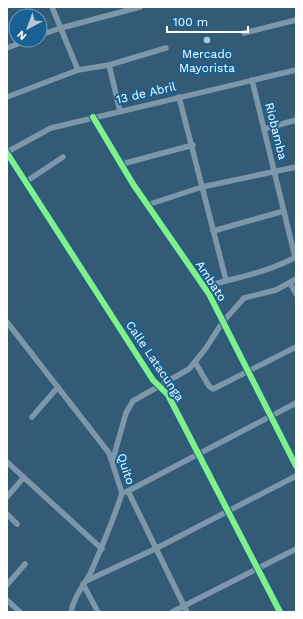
<svg xmlns="http://www.w3.org/2000/svg" width="303" height="619" font-family="'Work Sans',sans-serif">
<style>
.lines{fill:none;stroke-linecap:round;stroke-linejoin:round}
.minor{stroke:#7c97a9;stroke-width:5.5}
.cycleway-casing{stroke:#186192;stroke-width:8}
.cycleway{stroke:#82f089;stroke-width:6}
.poi-dot{fill:#b8c6cf;stroke:#186192;stroke-width:1.5}
.labels{text-anchor:middle;dominant-baseline:central;stroke-width:4;stroke-linejoin:round;paint-order:stroke}
.poi-label{font-size:12px;fill:#fff;stroke:#186192}
.street-label{font-size:12px;fill:#fff;stroke:#186192}
</style>
<rect width="100%" height="100%" fill="#345b76"/>
<g class="lines">
<!-- minor -->
<g class="minor">
<path d="M 52,7 L 78,70"/>
<path d="M 244,33 L 296,20"/>
<path d="M 40,35 L 61,28 L 140,7"/>
<path d="M 7,48 L 28,40"/>
<path d="M 109,65 L 120,111"/>
<path d="M 252,80 L 295,257"/>
<path d="M 7,97 L 78,70 L 109,65 L 166,48"/>
<path d="M 179,97 L 226,280"/>
<path d="M 93,117 L 133,184 L 209,294 L 296,466"/>
<path d="M 264,129 L 296,120"/>
<path d="M 7,152 L 51,128 L 296,70"/>
<path d="M 7,153 L 153,380 L 168,395 L 280,612"/>
<path d="M 122,164 L 193,145"/>
<path d="M 27,181 L 63,157"/>
<path d="M 147,205 L 202,187 L 296,167"/>
<path d="M 213,231 L 284,211"/>
<path d="M 290,283 L 296,294"/>
<path d="M 203,287 C 235,278 266,273 296,257"/>
<path d="M 7,322 L 109,453 L 122,493"/>
<path d="M 195,362 L 209,386 L 213,389 L 296,347"/>
<path d="M 32,417 L 58,387"/>
<path d="M 113,459 L 126,413 L 133,401 L 189,369 L 206,348 L 222,323 L 244,298 L 276,290 L 296,279"/>
<path d="M 7,462 L 102,549"/>
<path d="M 128,491 L 296,403"/>
<path d="M 126,492 L 128,491 L 187,612"/>
<path d="M 7,497 L 24,477"/>
<path d="M 7,514 L 17,524"/>
<path d="M 86,581 L 155,549 L 296,476"/>
<path d="M 83,584 L 98,612"/>
<path d="M 7,585 L 25,564"/>
<path d="M 7,600 L 20,612"/>
<path d="M 71,612 C 74,596 83,587 90,574 C 102,547 113,521 122,493"/>
<path d="M 172,612 L 296,549"/>
</g>
<defs>
<g id="cycleway">
<path d="M 93,117 L 133,184 L 209,294 L 296,466"/>
<path d="M 7,153 L 153,380 L 168,395 L 280,612"/>
</g>
</defs>
<!-- cycleway casing -->
<use href="#cycleway" class="cycleway-casing"/>
<!-- cycleway -->
<use href="#cycleway" class="cycleway"/>
</g>
<!-- markers -->
<circle class="poi-dot" cx="207" cy="40" r="4"/>
<g class="labels">
<!-- poi labels -->
<g class="poi-label">
<text x="207" y="54">Mercado<tspan x="207" dy="14">Mayorista</tspan></text>
</g>
<!-- street labels -->
<g class="street-label">
<text transform="translate(146 93) rotate(-13)">13 de Abril</text>
<text transform="translate(276 131) rotate(76)">Riobamba</text>
<text transform="translate(211 281) rotate(57)">Ambato</text>
<text transform="translate(155 361) rotate(56)">Calle Latacunga</text>
<text transform="translate(126 469) rotate(72)">Quito</text>
</g>
</g>
<!-- border -->
<rect width="303" height="619" fill="none" stroke="#ffffff" stroke-width="16"/>
<!-- north arrow -->
<g transform="translate(28 28) rotate(221)"><circle r="19" fill="#186192" stroke="#74a0be"/>
<path d="M0-3L7 15L0 10L-7 15Z" fill="#b8c6cf"/>
<text y="-6" font-size="11" font-weight="bold" text-anchor="middle" fill="#ffffff">N</text>
</g>
<!-- scale -->
<path d="M167 26v6h81v-6" fill="none" stroke="#ffffff" stroke-width="2"/>
<text x="173" y="26" font-size="12" fill="#ffffff" stroke="#186192" stroke-width="3" paint-order="stroke">100 m</text>
</svg>
